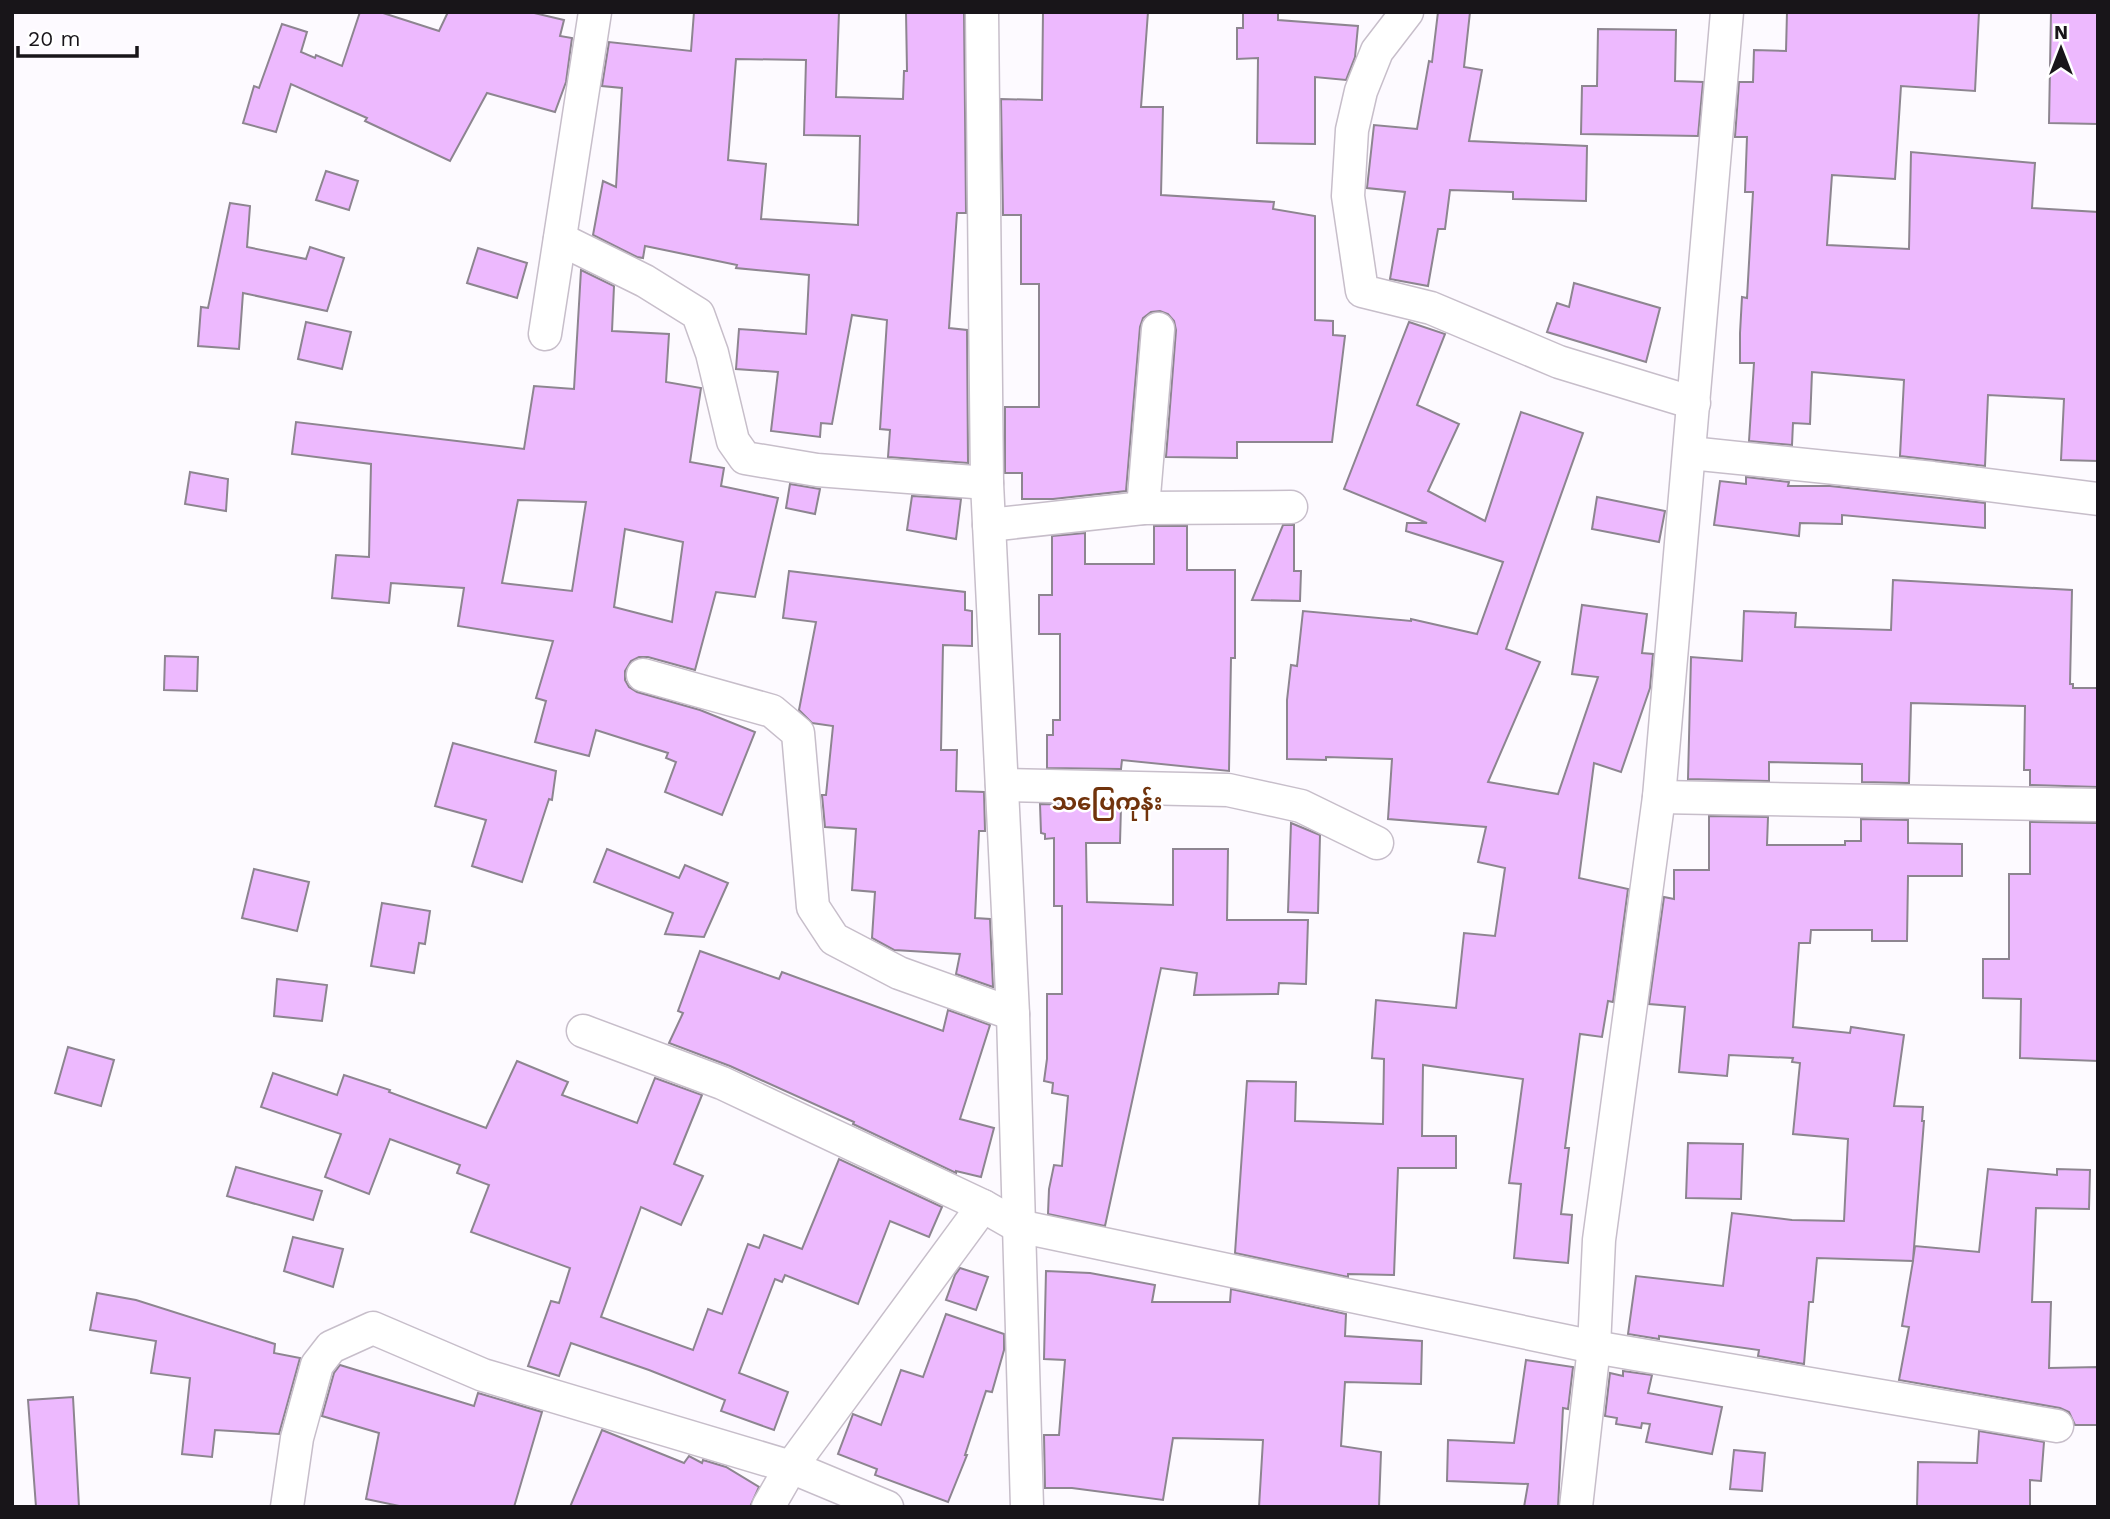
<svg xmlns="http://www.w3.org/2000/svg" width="2110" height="1519" font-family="'Work Sans','Noto Sans Myanmar',sans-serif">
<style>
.building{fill:#edb9fe;stroke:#8d8590;stroke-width:2;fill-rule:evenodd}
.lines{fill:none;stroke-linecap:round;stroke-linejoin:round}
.minor-casing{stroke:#c7beca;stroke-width:35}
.minor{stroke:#fff;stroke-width:32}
.labels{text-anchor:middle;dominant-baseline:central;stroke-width:5;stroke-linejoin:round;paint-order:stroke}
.quarter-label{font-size:23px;font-weight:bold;fill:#71330c;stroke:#fff}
</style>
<rect width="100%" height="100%" fill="#fdfaff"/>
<!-- building -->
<g class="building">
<path d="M 360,12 L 380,12 L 439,31 L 448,12 L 530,12 L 564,20 L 560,36 L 572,38 L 566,82 L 555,112 L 487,93 L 450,161 L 365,121 L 367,118 L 291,84 L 276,132 L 243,123 L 254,86 L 259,88 L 282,24 L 307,32 L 301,52 L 315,58 L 316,55 L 342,66 Z"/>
<path d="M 694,12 L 839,12 L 836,97 L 903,99 L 904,71 L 907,71 L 906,12 L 964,12 L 966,213 L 957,213 L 949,328 L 967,330 L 968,463 L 888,457 L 890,430 L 880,429 L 887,320 L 852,315 L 832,424 L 821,423 L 820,437 L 771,431 L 778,372 L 736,369 L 739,329 L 806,334 L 809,275 L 736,268 L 737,265 L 645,246 L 643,258 L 637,257 L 593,235 L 603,181 L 616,187 L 622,88 L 602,86 L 609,42 L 691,51 ZM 736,59 L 806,60 L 804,135 L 860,136 L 858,225 L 761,219 L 766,164 L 728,160 Z"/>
<path d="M 1043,12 L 1148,12 L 1141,107 L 1163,107 L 1161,195 L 1274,202 L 1273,209 L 1315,216 L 1315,320 L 1333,321 L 1333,335 L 1345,336 L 1332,442 L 1237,442 L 1237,458 L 1166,457 L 1176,330 L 1174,321 L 1168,314 L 1160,311 L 1151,312 L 1143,318 L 1140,327 L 1126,491 L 1053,499 L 1022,499 L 1022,473 L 1005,473 L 1005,407 L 1039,407 L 1039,284 L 1021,284 L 1021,215 L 1003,215 L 1001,99 L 1042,100 Z"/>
<path d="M 1243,12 L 1278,12 L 1278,20 L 1358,26 L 1355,57 L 1346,80 L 1315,77 L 1315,144 L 1257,143 L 1258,58 L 1237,59 L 1237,28 L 1243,28 Z"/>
<path d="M 1438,12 L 1470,12 L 1464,67 L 1482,70 L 1469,141 L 1587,146 L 1586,201 L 1513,199 L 1513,192 L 1450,190 L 1445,229 L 1438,229 L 1428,286 L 1390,279 L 1405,192 L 1367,188 L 1374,125 L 1417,129 L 1429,61 L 1432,62 Z"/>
<path d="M 1787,12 L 1979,12 L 1975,91 L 1901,86 L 1895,179 L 1832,175 L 1827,245 L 1909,249 L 1911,152 L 2035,163 L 2032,208 L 2098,212 L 2098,461 L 2061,460 L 2064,399 L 1988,395 L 1985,466 L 1900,456 L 1904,380 L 1812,372 L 1810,424 L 1793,423 L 1792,445 L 1749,441 L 1754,363 L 1740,363 L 1740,333 L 1742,297 L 1747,298 L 1753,192 L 1745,192 L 1747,137 L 1735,137 L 1739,82 L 1753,82 L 1754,50 L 1786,51 Z"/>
<path d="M 2051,12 L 2098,12 L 2098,124 L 2049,123 Z"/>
<path d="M 1598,29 L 1676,30 L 1675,81 L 1703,82 L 1698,136 L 1581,134 L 1582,86 L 1597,86 Z"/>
<path d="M 326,171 L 358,181 L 349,210 L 316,200 Z"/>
<path d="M 230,203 L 250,206 L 247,247 L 306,259 L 310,247 L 344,258 L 327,311 L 243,293 L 239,349 L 198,346 L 201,307 L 208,308 Z"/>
<path d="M 478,248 L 527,263 L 517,298 L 467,283 Z"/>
<path d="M 581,270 L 614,286 L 612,331 L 669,334 L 666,382 L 701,388 L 690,462 L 724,468 L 721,486 L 778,498 L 755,597 L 716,592 L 695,670 L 648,657 L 639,657 L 631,661 L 625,671 L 625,680 L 629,687 L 637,692 L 700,710 L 755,732 L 722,815 L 665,792 L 676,762 L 666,758 L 668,753 L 596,730 L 589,756 L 535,742 L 546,701 L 536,698 L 553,641 L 458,626 L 464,588 L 391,583 L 389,603 L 332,598 L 336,555 L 369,557 L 371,464 L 292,454 L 296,422 L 524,449 L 534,386 L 574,389 ZM 518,500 L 586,502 L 572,591 L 502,583 ZM 625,529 L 683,542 L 672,622 L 614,607 Z"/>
<path d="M 1574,283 L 1660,308 L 1646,362 L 1547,332 L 1557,303 L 1569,307 Z"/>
<path d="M 306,322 L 351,332 L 342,369 L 298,359 Z"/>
<path d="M 1409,322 L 1445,334 L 1417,405 L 1459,424 L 1428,491 L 1485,521 L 1521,412 L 1583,433 L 1506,649 L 1540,662 L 1488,782 L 1558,794 L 1598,677 L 1572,674 L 1582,605 L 1647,614 L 1642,653 L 1653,654 L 1650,688 L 1621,772 L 1594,763 L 1579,878 L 1628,889 L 1613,1002 L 1608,1001 L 1602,1037 L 1580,1034 L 1565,1148 L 1569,1148 L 1561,1214 L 1572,1215 L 1568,1263 L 1514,1258 L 1521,1184 L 1509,1183 L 1523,1079 L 1423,1065 L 1422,1136 L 1456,1136 L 1456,1168 L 1398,1168 L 1394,1275 L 1348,1274 L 1348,1277 L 1235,1253 L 1247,1081 L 1296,1082 L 1295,1121 L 1383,1124 L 1384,1059 L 1372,1058 L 1376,1000 L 1456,1008 L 1464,933 L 1495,936 L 1505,868 L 1478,862 L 1486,827 L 1388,819 L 1392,759 L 1326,757 L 1326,760 L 1287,759 L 1287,700 L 1291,665 L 1297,666 L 1303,611 L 1411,621 L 1411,619 L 1477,634 L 1503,562 L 1406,531 L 1407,523 L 1427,523 L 1344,489 Z"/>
<path d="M 190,472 L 228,479 L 226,511 L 185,504 Z"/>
<path d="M 1746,477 L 1789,482 L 1788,486 L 1830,486 L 1985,503 L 1985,528 L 1842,515 L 1842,524 L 1800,523 L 1799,536 L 1714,525 L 1720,481 L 1746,484 Z"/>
<path d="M 790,484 L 820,489 L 815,514 L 786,508 Z"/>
<path d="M 912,496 L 961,499 L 956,539 L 907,530 Z"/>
<path d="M 1597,497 L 1665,511 L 1659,542 L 1592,529 Z"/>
<path d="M 1283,525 L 1294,525 L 1294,571 L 1301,571 L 1300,601 L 1252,600 Z"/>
<path d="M 1154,526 L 1187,526 L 1187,570 L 1235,570 L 1235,658 L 1231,658 L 1229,771 L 1122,760 L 1121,769 L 1047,768 L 1047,735 L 1053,735 L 1053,720 L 1060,720 L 1060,634 L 1039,634 L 1039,595 L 1052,595 L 1052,536 L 1085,533 L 1085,564 L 1154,564 Z"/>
<path d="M 789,571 L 965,592 L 965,610 L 972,611 L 972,646 L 943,645 L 941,750 L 957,750 L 956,791 L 984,792 L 985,831 L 979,831 L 975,918 L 990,919 L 993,987 L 956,974 L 960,954 L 894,950 L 872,938 L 875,892 L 852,890 L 856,829 L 825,827 L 822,795 L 826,795 L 833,726 L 812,723 L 799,710 L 816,622 L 783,618 Z"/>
<path d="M 1893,580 L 2072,590 L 2070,684 L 2073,684 L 2073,688 L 2098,688 L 2098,787 L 2030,785 L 2030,770 L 2024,770 L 2025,706 L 1911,703 L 1909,783 L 1862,782 L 1862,764 L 1769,762 L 1769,781 L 1688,779 L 1691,657 L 1742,661 L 1744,611 L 1796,613 L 1795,627 L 1891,630 Z"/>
<path d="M 165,656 L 198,657 L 197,691 L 164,690 Z"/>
<path d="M 453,743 L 556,771 L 552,800 L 549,799 L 522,882 L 472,866 L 486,820 L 435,806 Z"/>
<path d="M 1040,804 L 1121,806 L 1120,843 L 1086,843 L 1087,902 L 1173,905 L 1173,849 L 1228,849 L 1227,920 L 1308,920 L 1306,984 L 1279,983 L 1278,994 L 1194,995 L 1197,973 L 1161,968 L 1105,1226 L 1048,1214 L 1049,1189 L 1054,1165 L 1062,1166 L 1068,1096 L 1052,1093 L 1053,1083 L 1044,1081 L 1047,1059 L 1047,994 L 1062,994 L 1062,906 L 1054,906 L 1054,838 L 1045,839 L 1045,834 L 1041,833 Z"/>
<path d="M 1709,816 L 1768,817 L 1767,845 L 1845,845 L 1845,841 L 1861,841 L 1861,819 L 1908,820 L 1908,843 L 1962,844 L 1962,876 L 1908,876 L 1907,941 L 1872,941 L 1872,930 L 1811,930 L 1810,943 L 1799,943 L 1793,1027 L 1850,1033 L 1851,1027 L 1904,1035 L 1894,1106 L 1923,1107 L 1922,1121 L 1924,1121 L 1913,1260 L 1915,1246 L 1979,1252 L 1988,1169 L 2057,1175 L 2057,1169 L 2090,1170 L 2089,1209 L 2036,1208 L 2032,1302 L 2051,1302 L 2049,1368 L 2098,1367 L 2098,1425 L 2075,1425 L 2069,1412 L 2060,1408 L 1899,1380 L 1909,1327 L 1902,1326 L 1913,1261 L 1817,1258 L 1813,1302 L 1809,1302 L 1804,1364 L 1758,1356 L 1759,1350 L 1659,1336 L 1659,1339 L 1628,1334 L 1636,1276 L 1723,1286 L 1732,1213 L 1792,1220 L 1844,1221 L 1848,1139 L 1793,1134 L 1800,1063 L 1792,1062 L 1793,1058 L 1729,1055 L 1727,1076 L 1679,1072 L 1685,1007 L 1649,1004 L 1664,897 L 1674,899 L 1674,870 L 1709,870 Z"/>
<path d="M 2030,822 L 2098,823 L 2098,1061 L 2020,1058 L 2021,999 L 1983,998 L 1983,959 L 2009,959 L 2009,874 L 2030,874 Z"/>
<path d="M 1291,823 L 1320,835 L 1318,913 L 1288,912 Z"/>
<path d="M 607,849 L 679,878 L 685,865 L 728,883 L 704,937 L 665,934 L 673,913 L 594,882 Z"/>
<path d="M 254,869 L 309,882 L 297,931 L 242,918 Z"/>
<path d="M 382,903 L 430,911 L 425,944 L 419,943 L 414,973 L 371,966 Z"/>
<path d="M 700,951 L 779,979 L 782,972 L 943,1031 L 948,1010 L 990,1025 L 960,1119 L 994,1128 L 981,1177 L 956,1171 L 956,1173 L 853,1124 L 854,1122 L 730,1066 L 669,1043 L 683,1013 L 678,1011 Z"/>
<path d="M 277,979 L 327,985 L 322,1021 L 274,1016 Z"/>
<path d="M 68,1047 L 114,1060 L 101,1106 L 55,1093 Z"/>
<path d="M 517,1061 L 568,1082 L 562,1095 L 637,1123 L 655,1078 L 702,1095 L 674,1164 L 703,1176 L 681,1225 L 641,1207 L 601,1317 L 693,1350 L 708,1309 L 722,1314 L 748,1244 L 759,1248 L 764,1235 L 802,1249 L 839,1159 L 942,1207 L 929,1237 L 890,1221 L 858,1304 L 785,1275 L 782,1282 L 775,1279 L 739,1373 L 788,1392 L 774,1430 L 721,1411 L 725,1400 L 649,1370 L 571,1343 L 559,1376 L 528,1366 L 551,1301 L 559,1303 L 570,1268 L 471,1232 L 489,1185 L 457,1173 L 460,1165 L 390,1139 L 369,1194 L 325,1177 L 341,1134 L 261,1107 L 273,1073 L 337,1095 L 344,1075 L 390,1090 L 389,1092 L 486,1128 Z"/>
<path d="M 1688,1143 L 1743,1144 L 1741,1199 L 1686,1198 Z"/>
<path d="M 236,1167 L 322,1191 L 313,1220 L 227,1196 Z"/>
<path d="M 293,1237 L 343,1249 L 333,1287 L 284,1271 Z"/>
<path d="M 960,1268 L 988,1277 L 976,1310 L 946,1300 L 955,1275 Z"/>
<path d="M 1046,1271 L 1090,1273 L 1155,1285 L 1152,1302 L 1230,1302 L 1231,1289 L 1346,1314 L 1345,1336 L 1422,1341 L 1421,1384 L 1345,1382 L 1341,1446 L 1381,1452 L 1379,1507 L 1259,1507 L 1263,1440 L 1173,1438 L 1163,1500 L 1072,1488 L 1045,1488 L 1044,1435 L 1059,1435 L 1065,1360 L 1044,1359 Z"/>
<path d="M 97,1293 L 136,1300 L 275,1344 L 274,1353 L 300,1358 L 279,1434 L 215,1430 L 212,1457 L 182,1454 L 190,1378 L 151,1373 L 156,1341 L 90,1330 Z"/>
<path d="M 946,1314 L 1004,1334 L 1004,1350 L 992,1392 L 986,1391 L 965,1455 L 967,1455 L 948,1502 L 875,1475 L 877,1469 L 838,1454 L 853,1414 L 881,1425 L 901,1370 L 923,1377 Z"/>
<path d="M 1526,1360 L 1573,1367 L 1568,1409 L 1563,1408 L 1558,1507 L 1524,1507 L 1528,1484 L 1447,1481 L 1448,1440 L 1514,1443 Z"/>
<path d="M 340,1365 L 474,1406 L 478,1393 L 542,1412 L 514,1507 L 404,1507 L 366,1499 L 379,1433 L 322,1416 L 334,1373 Z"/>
<path d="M 1623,1371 L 1652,1375 L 1648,1393 L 1722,1407 L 1712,1454 L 1646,1442 L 1650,1424 L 1642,1423 L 1641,1428 L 1616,1424 L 1617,1418 L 1605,1416 L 1610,1373 L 1623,1376 Z"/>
<path d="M 73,1397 L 79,1507 L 36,1507 L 28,1400 Z"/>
<path d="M 602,1430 L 684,1463 L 689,1456 L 702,1463 L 703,1460 L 726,1467 L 759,1487 L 750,1507 L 570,1507 Z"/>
<path d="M 1979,1431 L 2044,1442 L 2041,1481 L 2030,1480 L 2030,1507 L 1917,1507 L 1918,1462 L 1977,1463 Z"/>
<path d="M 1734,1450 L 1765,1453 L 1762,1491 L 1730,1489 Z"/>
</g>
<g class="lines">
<defs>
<g id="minor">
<path d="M 982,12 L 987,483 L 1013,1014 L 1027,1507"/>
<path d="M 1407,12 L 1377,51 L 1361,91 L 1352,130 L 1348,196 L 1362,291 L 1431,308 L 1559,362 L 1694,403"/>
<path d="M 560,239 L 645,281 L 698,314 L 712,353 L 733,441 L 745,458 L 817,470 L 987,483"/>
<path d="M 545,334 L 595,12"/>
<path d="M 1690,453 L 1933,478 L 2098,499"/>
<path d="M 1143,508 L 1158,329"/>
<path d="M 989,525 L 1143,508 L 1291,507"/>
<path d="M 643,675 L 772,711 L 798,733 L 813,907 L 834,939 L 899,973 L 1013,1014"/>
<path d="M 1002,785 L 1228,790 L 1301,806 L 1377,843"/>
<path d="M 1659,797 L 2098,805"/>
<path d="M 583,1031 L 722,1083 L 983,1206 L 1018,1226 L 1594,1347 L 2057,1426"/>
<path d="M 287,1507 L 297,1438 L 317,1365 L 331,1347 L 373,1328 L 483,1375 L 791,1467 L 887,1507"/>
<path d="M 768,1507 L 791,1467 L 983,1206"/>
<path d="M 1576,1507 L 1594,1347 L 1599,1240 L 1659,797 L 1727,12"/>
</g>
</defs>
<!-- minor casing -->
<use href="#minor" class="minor-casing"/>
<!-- minor -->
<use href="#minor" class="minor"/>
</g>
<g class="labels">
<!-- quarter labels -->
<g class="quarter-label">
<text x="1107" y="802">သပြေကုန်း</text>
</g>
</g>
<!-- border -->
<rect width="2110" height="1519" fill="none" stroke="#181519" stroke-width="28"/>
<!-- north arrow -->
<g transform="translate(2061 49)" stroke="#ffffff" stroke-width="5" paint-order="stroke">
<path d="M0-5L12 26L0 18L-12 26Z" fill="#181519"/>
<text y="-10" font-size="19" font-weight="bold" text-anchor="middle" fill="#181519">N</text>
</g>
<!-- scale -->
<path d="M18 46v10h119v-10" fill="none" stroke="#181519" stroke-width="3.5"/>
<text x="28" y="46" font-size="21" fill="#181519" stroke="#ffffff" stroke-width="5" paint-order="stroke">20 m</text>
</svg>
